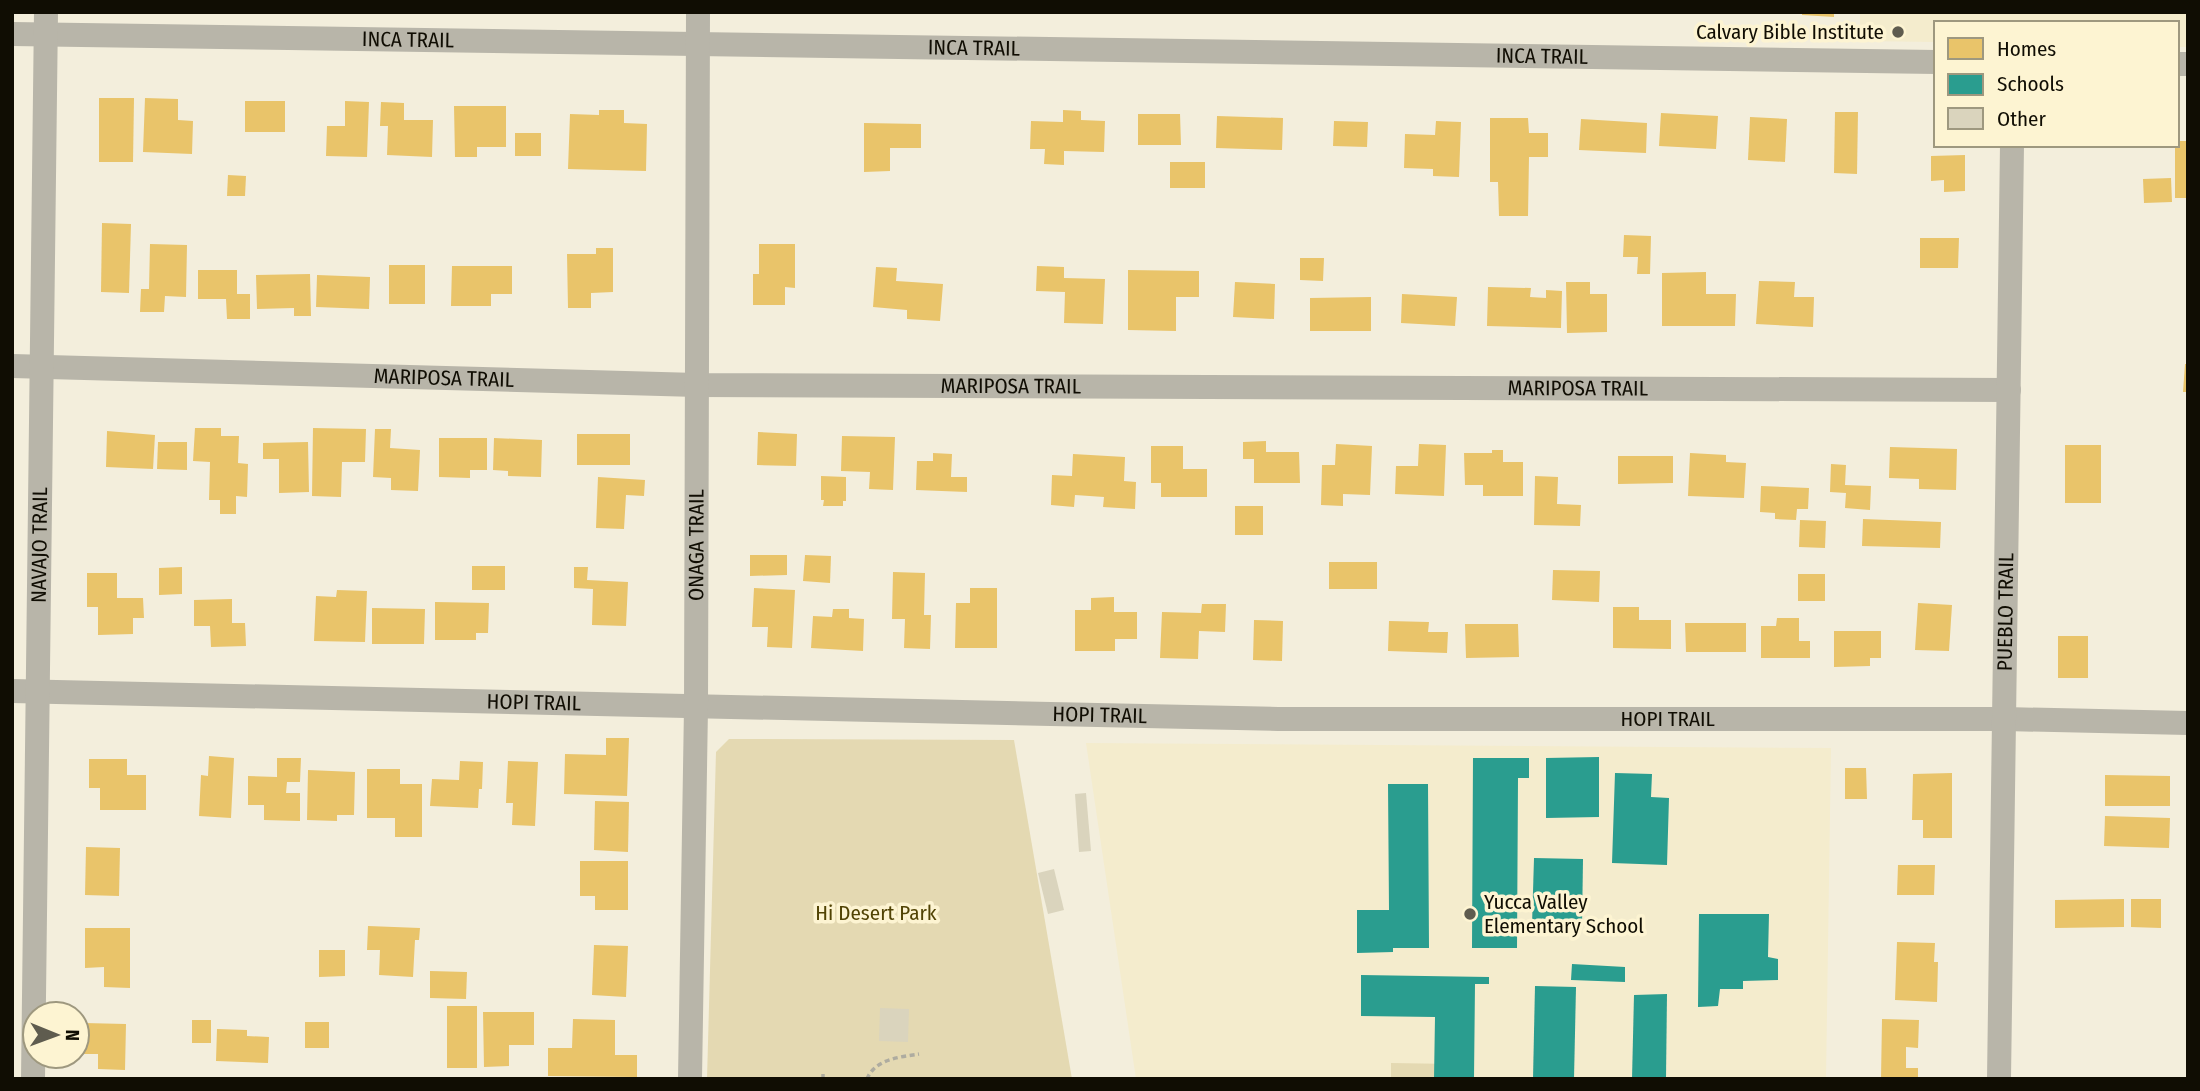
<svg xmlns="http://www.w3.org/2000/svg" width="2200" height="1091" font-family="'Fira Sans Condensed',sans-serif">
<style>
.built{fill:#f4eccd}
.green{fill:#e4d9b2}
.homes{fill:#e9c46a}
.schools{fill:#2a9d8f}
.building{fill:#dad4bd}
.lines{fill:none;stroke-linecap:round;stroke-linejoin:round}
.path{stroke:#aeaca0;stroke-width:3.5;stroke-dasharray:5 3.5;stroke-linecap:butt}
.minor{stroke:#b8b5a9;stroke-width:24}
.poi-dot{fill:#5f5c4f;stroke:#fdf4d2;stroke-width:2.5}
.labels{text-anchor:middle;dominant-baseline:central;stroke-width:7;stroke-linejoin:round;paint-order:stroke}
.poi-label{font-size:21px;fill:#100d03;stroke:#fdf4d2;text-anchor:end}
.street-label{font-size:21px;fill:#100d03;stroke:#fdf4d2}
.park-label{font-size:21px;fill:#514304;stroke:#fdf4d2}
</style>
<rect width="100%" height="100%" fill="#f3eedc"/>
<!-- built -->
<g class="built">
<path d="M 1860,12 L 2188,12 L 2188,47 L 2177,47 L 2177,23 L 1936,23 L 1936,42 L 1860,41 Z"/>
<path d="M 1086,743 L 1831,748 L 1826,1079 L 1136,1079 Z"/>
</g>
<!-- green -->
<g class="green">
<path d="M 729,739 L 1014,740 L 1072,1079 L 707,1079 L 716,752 Z"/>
<path d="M 1391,1063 L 1453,1064 L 1453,1079 L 1391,1079 Z"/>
</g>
<!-- homes -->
<g class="homes">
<path d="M 1802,12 L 1834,12 L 1834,17 L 1802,15 Z"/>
<path d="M 99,98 L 134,98 L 133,162 L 99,162 Z"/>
<path d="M 145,98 L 178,99 L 178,120 L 193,121 L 192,154 L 143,152 Z"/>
<rect x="245" y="101" width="40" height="31"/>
<path d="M 345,101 L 369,102 L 367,157 L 326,156 L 327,126 L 345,126 Z"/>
<path d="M 381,102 L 404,103 L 404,120 L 433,120 L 432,157 L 387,155 L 388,126 L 380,126 Z"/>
<path d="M 454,106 L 506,106 L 506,147 L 477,147 L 477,157 L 455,157 Z"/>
<path d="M 599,110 L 624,110 L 624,123 L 647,124 L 646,171 L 568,169 L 570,114 L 599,115 Z"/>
<path d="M 1063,110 L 1081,111 L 1081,120 L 1105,121 L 1104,152 L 1064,151 L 1064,165 L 1044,164 L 1045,149 L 1030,149 L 1031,121 L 1063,122 Z"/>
<path d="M 1835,112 L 1858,112 L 1857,174 L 1834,173 Z"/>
<path d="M 1661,113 L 1718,116 L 1716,149 L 1659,146 Z"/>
<path d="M 1138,114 L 1180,114 L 1181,145 L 1138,145 Z"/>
<path d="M 1217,116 L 1283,118 L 1282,150 L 1216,148 Z"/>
<path d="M 1750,117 L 1787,119 L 1785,162 L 1748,160 Z"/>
<path d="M 1490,118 L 1528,118 L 1529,133 L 1548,133 L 1548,157 L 1529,157 L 1528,216 L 1499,216 L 1498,182 L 1490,182 Z"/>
<path d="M 1581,119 L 1647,123 L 1646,153 L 1579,150 Z"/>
<path d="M 1334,121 L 1368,122 L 1367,147 L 1333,146 Z"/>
<path d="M 1436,121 L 1461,122 L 1459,177 L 1433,176 L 1433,169 L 1404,168 L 1405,134 L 1435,135 Z"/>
<path d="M 864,123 L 921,124 L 921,148 L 890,148 L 890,171 L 864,172 Z"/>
<rect x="515" y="133" width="26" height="23"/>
<path d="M 2177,141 L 2188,141 L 2188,198 L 2175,198 L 2175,145 L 2177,145 Z"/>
<path d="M 1965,155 L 1965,191 L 1944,192 L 1944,180 L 1931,181 L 1931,156 Z"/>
<rect x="1170" y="162" width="35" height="26"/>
<path d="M 228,175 L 246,176 L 245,196 L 227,196 Z"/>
<path d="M 2171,178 L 2172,202 L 2144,203 L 2143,179 Z"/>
<path d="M 102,223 L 131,224 L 129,293 L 101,292 Z"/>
<path d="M 1624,235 L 1651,236 L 1650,274 L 1637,274 L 1638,257 L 1623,257 Z"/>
<path d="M 1920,238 L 1959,238 L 1958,268 L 1920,268 Z"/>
<path d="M 150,244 L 187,245 L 186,297 L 165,296 L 164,312 L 140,312 L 141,289 L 149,289 Z"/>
<path d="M 759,244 L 795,244 L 795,288 L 785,287 L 785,305 L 753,305 L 753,274 L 759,274 Z"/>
<path d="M 596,248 L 613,248 L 613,292 L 591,293 L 591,308 L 568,308 L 567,254 L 596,254 Z"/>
<path d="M 1300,258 L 1324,258 L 1323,281 L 1300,280 Z"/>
<rect x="389" y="265" width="36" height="39"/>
<path d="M 452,266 L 512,266 L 512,294 L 491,294 L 491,306 L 451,306 Z"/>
<path d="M 1037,266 L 1064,267 L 1064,278 L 1105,279 L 1103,324 L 1064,323 L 1065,292 L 1036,291 Z"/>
<path d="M 876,267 L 897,268 L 896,281 L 943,284 L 940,321 L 907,319 L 907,310 L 873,307 Z"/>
<path d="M 198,270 L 237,270 L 237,294 L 250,294 L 250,319 L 227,319 L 226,299 L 198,299 Z"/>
<path d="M 1128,270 L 1199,271 L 1199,297 L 1176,297 L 1176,331 L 1128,330 Z"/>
<path d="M 1706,272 L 1706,294 L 1736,294 L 1735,326 L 1662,326 L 1662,273 Z"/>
<path d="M 310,274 L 311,316 L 294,316 L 294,308 L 257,309 L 256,275 Z"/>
<path d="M 317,275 L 370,277 L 369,309 L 316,307 Z"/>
<path d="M 1759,281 L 1795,282 L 1794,297 L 1814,297 L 1813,327 L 1756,324 Z"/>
<path d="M 1235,282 L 1275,284 L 1274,319 L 1233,317 Z"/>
<path d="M 1566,282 L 1590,282 L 1590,294 L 1607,294 L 1607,332 L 1567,333 Z"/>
<path d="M 1488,287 L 1531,288 L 1530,297 L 1546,298 L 1546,290 L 1562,291 L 1561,328 L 1487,326 Z"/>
<path d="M 1402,294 L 1457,297 L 1455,326 L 1401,323 Z"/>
<path d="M 1371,297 L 1371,331 L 1310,331 L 1310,298 Z"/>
<path d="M 2185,364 L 2188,364 L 2188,392 L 2183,392 Z"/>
<path d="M 195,428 L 221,428 L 221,436 L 239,436 L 238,463 L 248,464 L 247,497 L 236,496 L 236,514 L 220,514 L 220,500 L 209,500 L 210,462 L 193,461 Z"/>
<path d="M 313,428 L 366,429 L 365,462 L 342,462 L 341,497 L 312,496 Z"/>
<path d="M 375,429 L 391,429 L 390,448 L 420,450 L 418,491 L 391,490 L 391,478 L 373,477 Z"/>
<path d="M 107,431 L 155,435 L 153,469 L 106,467 Z"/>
<path d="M 758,432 L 797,434 L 796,466 L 757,465 Z"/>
<rect x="577" y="434" width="53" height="31"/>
<path d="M 842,436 L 895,437 L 893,490 L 869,489 L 870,472 L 841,471 Z"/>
<path d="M 439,438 L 487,438 L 487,470 L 470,470 L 470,478 L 439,477 Z"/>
<path d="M 494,438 L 542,440 L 541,477 L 508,476 L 508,471 L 493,470 Z"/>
<path d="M 1266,441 L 1266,452 L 1299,452 L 1300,483 L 1254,483 L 1254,459 L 1243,459 L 1243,442 Z"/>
<path d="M 158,442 L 187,442 L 187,470 L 157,469 Z"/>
<path d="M 308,442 L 309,492 L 279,493 L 279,459 L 263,459 L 263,443 Z"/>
<path d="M 1336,444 L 1372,446 L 1370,495 L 1343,494 L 1343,506 L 1321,505 L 1322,465 L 1335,465 Z"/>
<path d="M 1419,444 L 1446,445 L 1444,496 L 1395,494 L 1396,466 L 1418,466 Z"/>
<rect x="2065" y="445" width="36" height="58"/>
<path d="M 1151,446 L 1183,446 L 1183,469 L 1207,469 L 1207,497 L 1161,497 L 1161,483 L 1151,483 Z"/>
<path d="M 1890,447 L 1957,449 L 1956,490 L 1919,489 L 1919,479 L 1889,478 Z"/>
<path d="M 1492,450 L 1503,450 L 1503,462 L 1523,462 L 1523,496 L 1483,496 L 1483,485 L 1465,485 L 1464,453 L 1492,453 Z"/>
<path d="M 933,453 L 952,454 L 951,477 L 967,477 L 967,492 L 916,490 L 917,461 L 933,461 Z"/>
<path d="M 1690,453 L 1726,455 L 1726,462 L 1746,463 L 1744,498 L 1688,496 Z"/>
<path d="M 1073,454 L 1125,457 L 1124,481 L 1136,482 L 1135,509 L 1103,507 L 1104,497 L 1075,495 L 1074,507 L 1051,505 L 1052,475 L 1072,476 Z"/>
<path d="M 1618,456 L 1673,456 L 1673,483 L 1618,484 Z"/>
<path d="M 1831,464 L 1846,465 L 1845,485 L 1871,486 L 1870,510 L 1845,508 L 1846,493 L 1830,492 Z"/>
<path d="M 821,476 L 846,477 L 846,501 L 843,501 L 843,506 L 823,506 L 824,500 L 821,500 Z"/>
<path d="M 1535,476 L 1558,477 L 1557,504 L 1581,505 L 1580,526 L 1534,525 Z"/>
<path d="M 598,477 L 645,480 L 644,496 L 626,495 L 624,529 L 596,528 Z"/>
<path d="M 1761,486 L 1809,488 L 1808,509 L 1797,509 L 1796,520 L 1775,519 L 1775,513 L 1760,512 Z"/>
<rect x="1235" y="506" width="28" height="29"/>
<path d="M 1863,519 L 1941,522 L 1940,548 L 1862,546 Z"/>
<path d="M 1800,520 L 1826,521 L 1825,548 L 1799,547 Z"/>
<path d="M 750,555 L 787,555 L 787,575 L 750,576 Z"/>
<path d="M 805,555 L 831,556 L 830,583 L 803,581 Z"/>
<rect x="1329" y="562" width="48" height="27"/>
<rect x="472" y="566" width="33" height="24"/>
<path d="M 182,567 L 182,594 L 159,595 L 159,568 Z"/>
<path d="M 574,567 L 588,567 L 587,580 L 628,582 L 626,626 L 592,625 L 593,589 L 574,588 Z"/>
<path d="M 1553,570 L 1600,571 L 1599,602 L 1552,600 Z"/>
<path d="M 893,572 L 925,573 L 924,615 L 931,615 L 930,649 L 904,648 L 905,619 L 892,619 Z"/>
<path d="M 87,573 L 117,573 L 117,598 L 143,598 L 144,618 L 133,618 L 133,634 L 98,635 L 98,607 L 87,607 Z"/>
<rect x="1798" y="574" width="27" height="27"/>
<path d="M 754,588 L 795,590 L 792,648 L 767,647 L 768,627 L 752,627 Z"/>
<path d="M 970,588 L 997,588 L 997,648 L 955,648 L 956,603 L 970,603 Z"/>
<path d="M 337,590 L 367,591 L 365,642 L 314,641 L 316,596 L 336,597 Z"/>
<path d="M 1114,597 L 1114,612 L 1137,612 L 1137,639 L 1115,639 L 1115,651 L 1075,651 L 1075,610 L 1091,610 L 1091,598 Z"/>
<path d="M 232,599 L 232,623 L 245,623 L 246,646 L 211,647 L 210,626 L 194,626 L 194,600 Z"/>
<path d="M 435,602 L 489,603 L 488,633 L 476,633 L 476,640 L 435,640 Z"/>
<path d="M 1918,603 L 1952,605 L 1949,651 L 1915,650 Z"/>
<path d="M 1202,604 L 1226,604 L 1225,632 L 1199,631 L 1198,659 L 1160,658 L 1162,612 L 1201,613 Z"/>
<path d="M 1613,607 L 1639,607 L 1639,620 L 1671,620 L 1671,649 L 1613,648 Z"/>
<path d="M 372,608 L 425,609 L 424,644 L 372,644 Z"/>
<path d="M 833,609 L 849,609 L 849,618 L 864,619 L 863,651 L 811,648 L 813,616 L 832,617 Z"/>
<path d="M 1777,618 L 1799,618 L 1799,641 L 1810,641 L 1810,658 L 1761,658 L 1761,626 L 1776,626 Z"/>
<path d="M 1254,620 L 1283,621 L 1282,661 L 1253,660 Z"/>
<path d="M 1389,621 L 1429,622 L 1428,632 L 1448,632 L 1447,653 L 1388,651 Z"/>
<path d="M 1685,623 L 1746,623 L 1746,652 L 1686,652 Z"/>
<path d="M 1465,624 L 1518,624 L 1519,657 L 1466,658 Z"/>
<path d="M 1834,631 L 1881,631 L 1881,658 L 1870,658 L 1870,666 L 1834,667 Z"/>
<rect x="2058" y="636" width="30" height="42"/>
<path d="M 606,738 L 629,738 L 627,796 L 564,794 L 565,754 L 606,755 Z"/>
<path d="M 209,756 L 234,758 L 231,818 L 199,816 L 201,775 L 208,776 Z"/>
<path d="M 277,758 L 301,758 L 300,782 L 287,782 L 286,793 L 300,793 L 300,821 L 264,820 L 264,805 L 248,805 L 248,776 L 277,777 Z"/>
<path d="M 89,759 L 127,759 L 127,775 L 146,775 L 146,810 L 100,810 L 100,788 L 89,788 Z"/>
<path d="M 460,761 L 483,762 L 482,789 L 479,789 L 478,808 L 430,806 L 432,779 L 459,780 Z"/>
<path d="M 508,761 L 538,762 L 535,826 L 512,825 L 513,803 L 506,803 Z"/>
<path d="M 1845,768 L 1866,768 L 1867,799 L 1845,799 Z"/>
<path d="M 367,769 L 400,769 L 400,784 L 422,784 L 422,837 L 395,837 L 395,818 L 367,818 Z"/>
<path d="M 308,770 L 355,772 L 354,815 L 337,815 L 337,821 L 307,820 Z"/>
<path d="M 1952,773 L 1952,838 L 1923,838 L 1923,820 L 1912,820 L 1913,774 Z"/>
<path d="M 2105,775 L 2170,776 L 2170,806 L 2105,806 Z"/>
<path d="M 595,801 L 629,802 L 628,852 L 594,850 Z"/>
<path d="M 2105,816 L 2170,818 L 2169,848 L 2104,846 Z"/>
<path d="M 86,847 L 120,848 L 119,896 L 85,895 Z"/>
<path d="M 580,861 L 628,861 L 628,910 L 595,910 L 595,896 L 580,896 Z"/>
<path d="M 1898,865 L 1935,865 L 1934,895 L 1897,895 Z"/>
<path d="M 2124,899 L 2124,927 L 2055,928 L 2055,900 Z"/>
<path d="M 2131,899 L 2161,899 L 2161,928 L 2131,927 Z"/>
<path d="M 368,926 L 420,928 L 419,940 L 415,940 L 413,977 L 379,975 L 380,950 L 367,950 Z"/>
<path d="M 85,928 L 130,928 L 130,988 L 104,987 L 104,967 L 85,968 Z"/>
<path d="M 1897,942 L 1935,943 L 1934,962 L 1938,962 L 1937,1002 L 1895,1000 Z"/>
<path d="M 594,945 L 628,946 L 626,997 L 592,995 Z"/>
<path d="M 319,950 L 345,950 L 345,976 L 319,977 Z"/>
<path d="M 430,971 L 467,972 L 466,999 L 430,998 Z"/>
<rect x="447" y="1006" width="30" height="62"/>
<path d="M 483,1012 L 534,1012 L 534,1045 L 509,1045 L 509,1066 L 484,1067 Z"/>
<path d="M 573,1019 L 615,1020 L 615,1055 L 637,1055 L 637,1077 L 548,1076 L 548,1048 L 572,1048 Z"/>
<path d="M 1882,1019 L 1919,1020 L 1918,1048 L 1906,1047 L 1906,1068 L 1918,1068 L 1918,1079 L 1881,1079 Z"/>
<rect x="192" y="1020" width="19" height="23"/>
<rect x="305" y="1022" width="24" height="26"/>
<path d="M 84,1023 L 126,1024 L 125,1070 L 98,1069 L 98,1054 L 84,1054 Z"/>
<path d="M 217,1029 L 247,1030 L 247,1036 L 269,1037 L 268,1063 L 216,1061 Z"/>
</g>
<!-- schools -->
<g class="schools">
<path d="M 1599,757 L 1599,817 L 1546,818 L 1546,758 Z"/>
<path d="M 1473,758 L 1529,758 L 1529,778 L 1518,778 L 1517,948 L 1472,948 Z"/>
<path d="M 1615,773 L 1652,774 L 1651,797 L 1669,798 L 1667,865 L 1612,863 Z"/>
<path d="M 1388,784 L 1428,784 L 1429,948 L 1393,948 L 1393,952 L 1357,953 L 1357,910 L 1389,910 Z"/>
<path d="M 1534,858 L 1583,859 L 1582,927 L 1532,925 Z"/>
<path d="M 1699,914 L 1769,914 L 1768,957 L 1778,959 L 1778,980 L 1743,981 L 1743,989 L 1720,989 L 1718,1006 L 1698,1007 Z"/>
<path d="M 1572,964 L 1625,967 L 1625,982 L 1571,980 Z"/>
<path d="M 1361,975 L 1489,977 L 1489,984 L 1475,984 L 1474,1079 L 1434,1079 L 1435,1017 L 1361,1016 Z"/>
<path d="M 1535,986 L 1576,987 L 1574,1079 L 1533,1079 Z"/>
<path d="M 1667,994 L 1666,1079 L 1632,1079 L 1634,995 Z"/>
</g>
<!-- building -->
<g class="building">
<path d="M 1086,793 L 1091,851 L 1079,852 L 1075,794 Z"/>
<path d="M 1054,869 L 1064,910 L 1048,914 L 1038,873 Z"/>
<path d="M 880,1008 L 909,1009 L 908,1042 L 879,1041 Z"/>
</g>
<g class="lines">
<!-- path -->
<g class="path">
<path d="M 823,1079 L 823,1072"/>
<path d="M 867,1079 C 875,1059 900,1057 919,1054"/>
</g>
<!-- minor -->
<g class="minor">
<path id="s1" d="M 12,34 L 1936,62"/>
<path d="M 2177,64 L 2188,64"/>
<path id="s2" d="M 12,366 L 697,385 L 2009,390"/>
<path id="s3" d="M 12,691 L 1278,719 L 2005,719 L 2188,723"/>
<path id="s4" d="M 33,1079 L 46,12"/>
<path id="s5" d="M 690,1079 L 696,707 L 698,12"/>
<path id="s6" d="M 1999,1079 L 2012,145"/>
</g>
</g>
<!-- markers -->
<g class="poi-dot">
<circle cx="1898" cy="32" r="7"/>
<circle cx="1470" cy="914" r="7"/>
</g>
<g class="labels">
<!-- poi labels -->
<g class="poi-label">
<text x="1884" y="32">Calvary Bible Institute</text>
<text x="1484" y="902" text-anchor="start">Yucca Valley<tspan x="1484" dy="24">Elementary School</tspan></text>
</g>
<!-- street labels -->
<g class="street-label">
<text stroke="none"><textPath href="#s1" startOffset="396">INCA TRAIL</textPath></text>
<text stroke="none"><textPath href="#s1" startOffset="962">INCA TRAIL</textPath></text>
<text stroke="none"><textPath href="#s1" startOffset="1530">INCA TRAIL</textPath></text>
<text stroke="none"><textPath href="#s2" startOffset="432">MARIPOSA TRAIL</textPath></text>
<text stroke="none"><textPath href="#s2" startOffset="999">MARIPOSA TRAIL</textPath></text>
<text stroke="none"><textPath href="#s2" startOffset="1566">MARIPOSA TRAIL</textPath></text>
<text stroke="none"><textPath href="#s4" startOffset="534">NAVAJO TRAIL</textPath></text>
<text stroke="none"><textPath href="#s5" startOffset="534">ONAGA TRAIL</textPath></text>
<text stroke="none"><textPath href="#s6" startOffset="467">PUEBLO TRAIL</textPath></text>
<text stroke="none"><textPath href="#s3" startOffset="522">HOPI TRAIL</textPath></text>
<text stroke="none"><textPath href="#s3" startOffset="1088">HOPI TRAIL</textPath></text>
<text stroke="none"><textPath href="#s3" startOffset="1656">HOPI TRAIL</textPath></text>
</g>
<!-- park labels -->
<g class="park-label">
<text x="876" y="913">Hi Desert Park</text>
</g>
</g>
<!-- border -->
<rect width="2200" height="1091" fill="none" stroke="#100d03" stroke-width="28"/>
<!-- legend -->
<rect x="1934" y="21" width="245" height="126" fill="#fdf4d2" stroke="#9e987f" stroke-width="2"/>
<rect x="1948" y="38" width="35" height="21" fill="#e9c46a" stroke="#9e987f" stroke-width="2"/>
<text x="1997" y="56" font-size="21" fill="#100d03">Homes</text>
<rect x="1948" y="74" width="35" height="21" fill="#2a9d8f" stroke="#9e987f" stroke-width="2"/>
<text x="1997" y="91" font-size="21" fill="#100d03">Schools</text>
<rect x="1948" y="108" width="35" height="21" fill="#dad4bd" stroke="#9e987f" stroke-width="2"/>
<text x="1997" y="126" font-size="21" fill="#100d03">Other</text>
<!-- north arrow -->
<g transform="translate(56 1035) rotate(91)"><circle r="33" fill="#fdf4d2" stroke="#9e987f" stroke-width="2"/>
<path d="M0-5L12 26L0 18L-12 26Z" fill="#5f5c4f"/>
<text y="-10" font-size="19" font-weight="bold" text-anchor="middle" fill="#100d03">N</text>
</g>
</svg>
